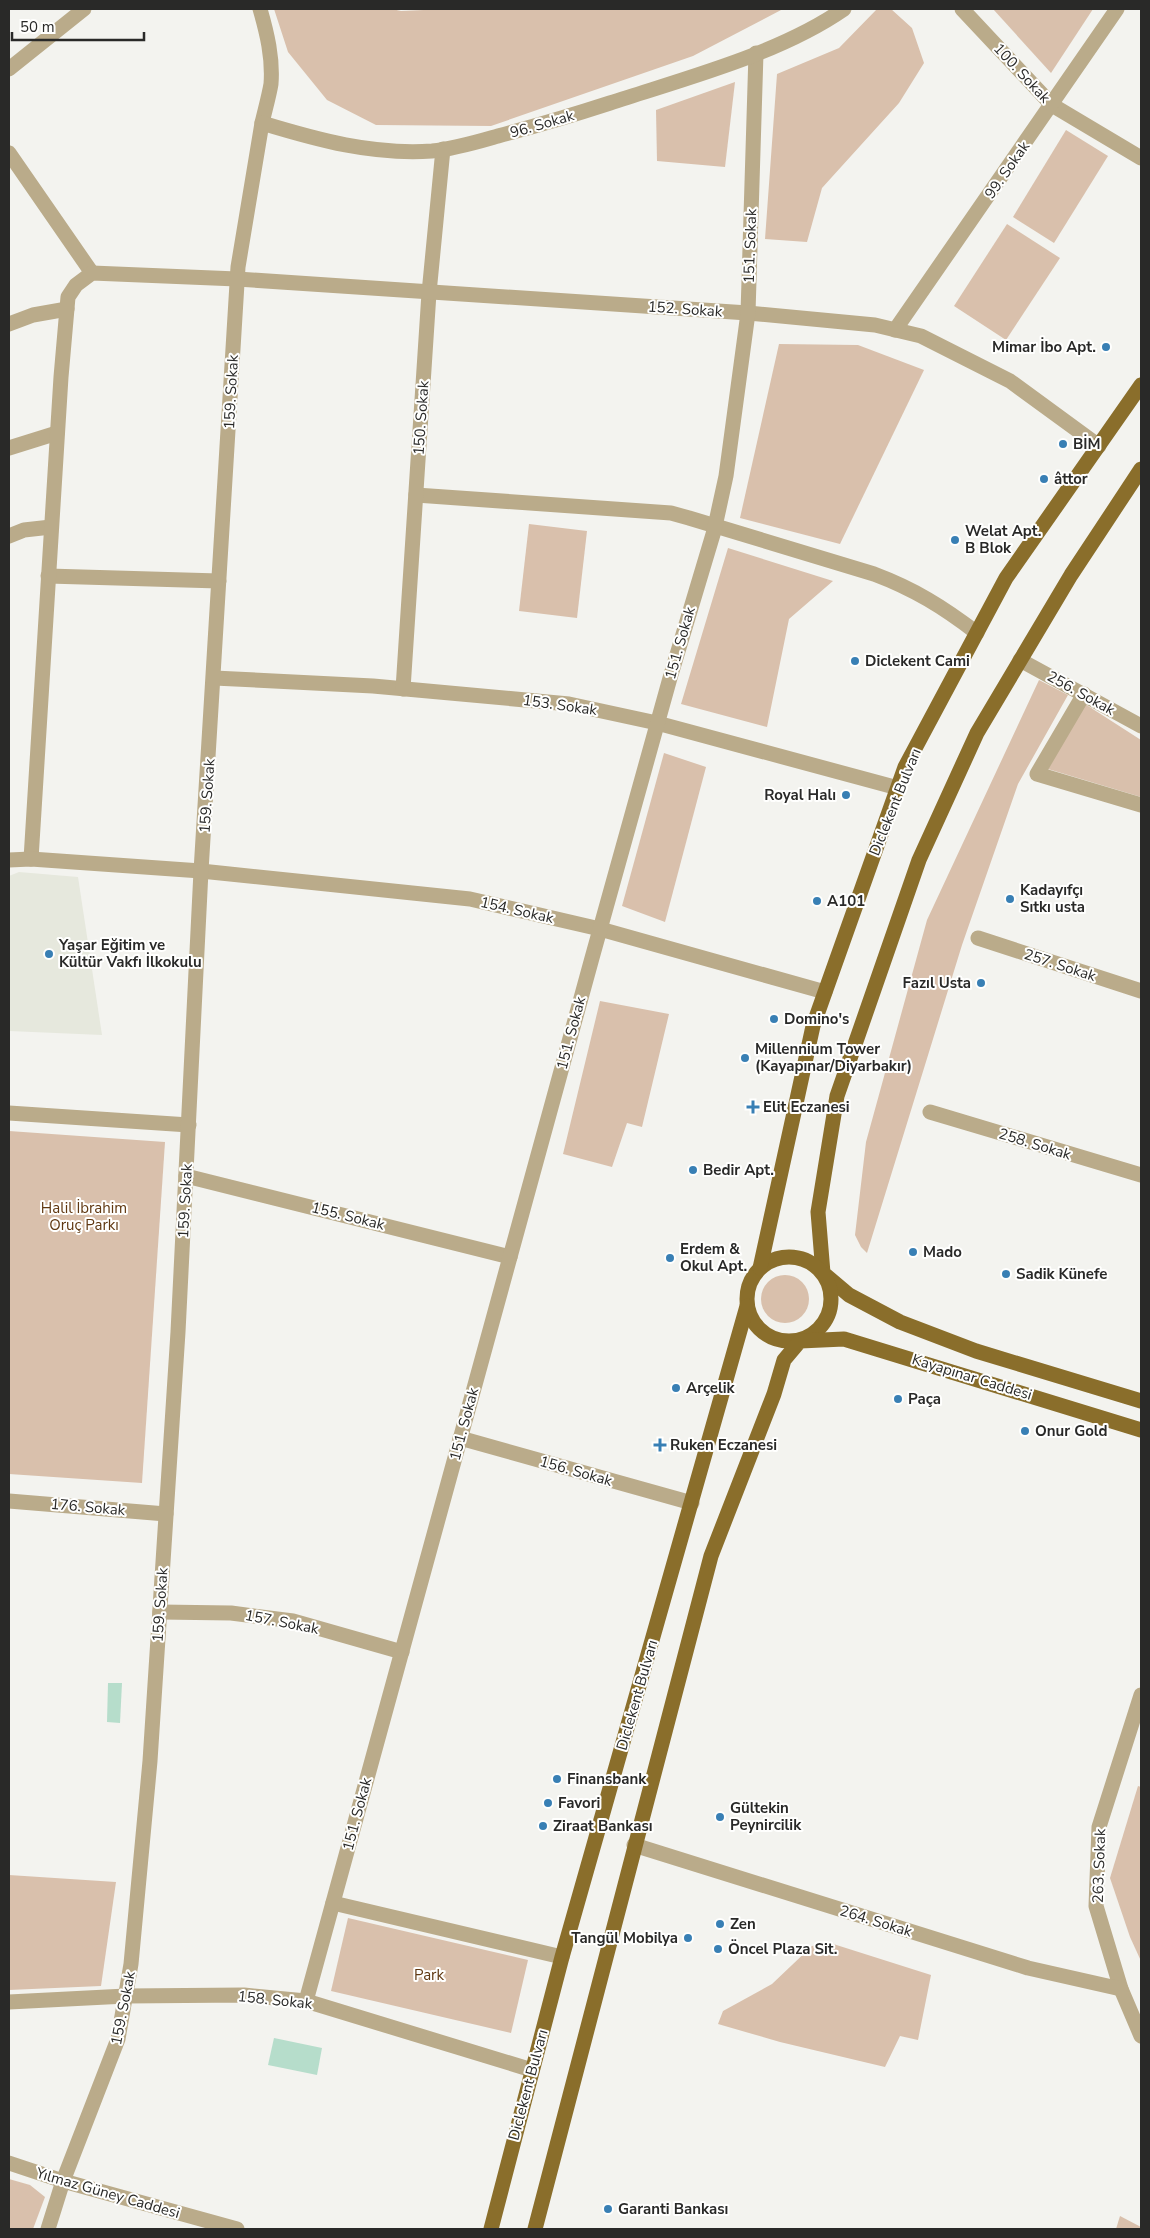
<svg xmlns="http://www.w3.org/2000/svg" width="1150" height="2238" font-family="'Nunito Sans',sans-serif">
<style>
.built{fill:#e6e8dd}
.green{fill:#d9c0ac}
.water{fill:#b6ddcb}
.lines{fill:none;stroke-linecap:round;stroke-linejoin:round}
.minor{stroke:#baab8a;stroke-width:15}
.major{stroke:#8a6e2b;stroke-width:15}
.poi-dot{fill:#387fb4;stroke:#fffffe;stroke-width:2}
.labels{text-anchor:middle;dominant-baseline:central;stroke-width:4;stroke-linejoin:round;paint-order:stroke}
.street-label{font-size:15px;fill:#292928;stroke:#fffffe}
.poi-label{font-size:15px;font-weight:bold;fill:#292928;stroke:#fffffe;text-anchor:start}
.park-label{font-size:15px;fill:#603811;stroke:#fffffe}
</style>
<rect width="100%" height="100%" fill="#f3f3ef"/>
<!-- built -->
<path class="built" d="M 19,872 L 78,877 L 102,1035 L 9,1031 L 9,876 Z"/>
<!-- green -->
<g class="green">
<path d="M 274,9 L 392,9 L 401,11 L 446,9 L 783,9 L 693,56 L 491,126 L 376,125 L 327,100 L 288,52 Z"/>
<path d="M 877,9 L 891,9 L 912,28 L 924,63 L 899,103 L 822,188 L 807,242 L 765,239 L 777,74 L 839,48 Z"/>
<path d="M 993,9 L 1093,9 L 1051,73 Z"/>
<path d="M 735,82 L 725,167 L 657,161 L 656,110 Z"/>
<path d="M 1066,130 L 1108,156 L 1054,243 L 1013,217 Z"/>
<path d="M 1007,224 L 1060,258 L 1006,340 L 954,306 Z"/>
<path d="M 779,344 L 858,345 L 924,370 L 840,544 L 740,518 Z"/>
<path d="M 529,524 L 587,531 L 577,618 L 519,611 Z"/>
<path d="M 728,548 L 833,581 L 789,619 L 767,727 L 681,704 Z"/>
<path d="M 1039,680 L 1068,695 L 1018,784 L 962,945 L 867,1253 L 861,1247 L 855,1235 L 866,1142 L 927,920 Z"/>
<path d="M 1085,704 L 1141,740 L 1141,797 L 1048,769 Z"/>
<path d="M 664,753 L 706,767 L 665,922 L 622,906 Z"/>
<path d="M 600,1001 L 669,1014 L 642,1127 L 627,1123 L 612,1167 L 563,1154 Z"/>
<path d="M 9,1131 L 165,1142 L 142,1483 L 9,1474 Z"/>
<circle cx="785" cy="1299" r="24"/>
<path d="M 1138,1786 L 1141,1787 L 1141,1961 L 1130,1937 L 1110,1878 Z"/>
<path d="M 9,1875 L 116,1882 L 101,1986 L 9,1990 Z"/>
<path d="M 348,1918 L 528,1960 L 511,2033 L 331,1991 Z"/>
<path d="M 827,1942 L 931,1975 L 918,2040 L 900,2036 L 885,2067 L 780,2042 L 718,2024 L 723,2011 L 772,1984 L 812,1946 Z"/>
<path d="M 9,2179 L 30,2185 L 45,2197 L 33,2229 L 9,2229 Z"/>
<path d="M 1120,2216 L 1141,2227 L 1141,2229 L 1116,2229 Z"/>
</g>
<!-- water -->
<g class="water">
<path d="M 108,1683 L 122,1683 L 120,1723 L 107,1722 Z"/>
<path d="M 274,2038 L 322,2048 L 317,2075 L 268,2065 Z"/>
</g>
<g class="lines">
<!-- minor -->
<g class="minor">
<path d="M 260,9 C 267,33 273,58 271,84 C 269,96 265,110 262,123"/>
<path d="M 962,9 L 1052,105 L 1141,158"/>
<path d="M 9,69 L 84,9"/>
<path d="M 9,153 L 92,273"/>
<path d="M 9,324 L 33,315 L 67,309"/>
<path d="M 895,330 L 1117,9"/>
<path d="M 9,448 L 57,433"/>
<path d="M 416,495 L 671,513 L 689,518 L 874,574 C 914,589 943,607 977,633"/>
<path d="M 9,536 L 24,530 L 51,527"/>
<path d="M 48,576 L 219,581"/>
<path d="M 1020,660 L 1141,726"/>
<path d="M 214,678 L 373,686 L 569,704 L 657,723 L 898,788"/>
<path d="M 403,689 L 429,293 L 443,149"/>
<path d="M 1084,694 L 1037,774 L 1141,805"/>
<path d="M 31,859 L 61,377 L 68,297 L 76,285 L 92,273 L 237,279 L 748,313 L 875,325 L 921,336 L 1010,381 L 1099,446"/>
<path d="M 9,860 L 31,859 L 201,871 L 470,899 L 600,929 L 825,992"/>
<path d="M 978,938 L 1141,991"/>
<path d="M 930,1112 L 1141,1175"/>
<path d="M 9,1113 L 189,1125"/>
<path d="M 186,1176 L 510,1257"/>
<path d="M 460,1438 L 692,1503"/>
<path d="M 9,1501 L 166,1514"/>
<path d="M 160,1612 L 231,1613 L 293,1621 L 402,1652"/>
<path d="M 1141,1695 L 1099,1827 L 1096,1906 L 1121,1989 L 1141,2036"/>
<path d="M 634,1845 L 1028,1968 L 1121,1989"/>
<path d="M 333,1903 L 562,1957"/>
<path d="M 306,2001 L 592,958 L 670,678 L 714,531 L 726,476 L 748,313 L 756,53"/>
<path d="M 9,2002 L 126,1996 L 244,1995 L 306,2001 L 532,2070"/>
<path d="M 9,2163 L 63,2181 L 237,2229"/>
<path d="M 48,2229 L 63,2181 L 118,2039 L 131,1964 L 150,1761 L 178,1332 L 201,871 L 238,267 L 262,123 C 318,140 372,155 432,151 C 454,149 477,142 498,136 C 536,126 573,115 610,103 C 686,78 779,54 844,9"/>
</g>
<!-- major -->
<g class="major">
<path d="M 1141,469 L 1071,575 L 977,733 L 919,860 L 837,1096 L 818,1212 L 823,1273 L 849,1295 L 900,1322 L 976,1351 L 1141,1401"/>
<circle cx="789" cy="1299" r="42"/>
<path d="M 760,1268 L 813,1026 L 905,767 L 1006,578 L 1141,385"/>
<path d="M 491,2229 L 562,1957 L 747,1306"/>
<path d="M 535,2229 L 711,1556 L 774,1394 L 784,1360 L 800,1341 L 844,1339 L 1141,1430"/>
</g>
</g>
<!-- markers -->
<g class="poi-dot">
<circle cx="1106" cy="347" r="5"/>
<circle cx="1063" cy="444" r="5"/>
<circle cx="1044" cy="479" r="5"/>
<circle cx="955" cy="540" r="5"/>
<circle cx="855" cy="661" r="5"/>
<circle cx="846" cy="795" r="5"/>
<circle cx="1010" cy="899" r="5"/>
<circle cx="817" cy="901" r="5"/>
<circle cx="49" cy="954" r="5"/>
<circle cx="981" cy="983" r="5"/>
<circle cx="774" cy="1019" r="5"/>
<circle cx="745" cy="1058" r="5"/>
<path d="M750.5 1099.5h5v5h5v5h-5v5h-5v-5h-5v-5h5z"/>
<circle cx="693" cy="1170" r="5"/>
<circle cx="913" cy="1252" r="5"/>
<circle cx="670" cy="1258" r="5"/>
<circle cx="1006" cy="1274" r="5"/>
<circle cx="676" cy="1388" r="5"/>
<circle cx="898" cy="1399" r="5"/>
<circle cx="1025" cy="1431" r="5"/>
<path d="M657.5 1437.5h5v5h5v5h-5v5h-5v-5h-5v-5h5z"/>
<circle cx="557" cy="1779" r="5"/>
<circle cx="548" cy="1803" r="5"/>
<circle cx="720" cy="1817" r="5"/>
<circle cx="543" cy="1826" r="5"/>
<circle cx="720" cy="1924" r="5"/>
<circle cx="688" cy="1938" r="5"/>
<circle cx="718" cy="1949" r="5"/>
<circle cx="608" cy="2209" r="5"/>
</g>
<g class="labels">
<!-- street labels -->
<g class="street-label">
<text transform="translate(1022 73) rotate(47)">100. Sokak</text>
<text transform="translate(542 124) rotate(-16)">96. Sokak</text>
<text transform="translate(1007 170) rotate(-55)">99. Sokak</text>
<text transform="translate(750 246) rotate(-88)">151. Sokak</text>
<text transform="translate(685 309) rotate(4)">152. Sokak</text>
<text transform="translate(231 392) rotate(-87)">159. Sokak</text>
<text transform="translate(421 418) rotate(-86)">150. Sokak</text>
<text transform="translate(680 643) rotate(-74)">151. Sokak</text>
<text transform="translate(1081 693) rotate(29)">256. Sokak</text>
<text transform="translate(560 705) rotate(8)">153. Sokak</text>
<text transform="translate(207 796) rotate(-86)">159. Sokak</text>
<text transform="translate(895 802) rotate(-68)">Diclekent Bulvarı</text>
<text transform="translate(517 910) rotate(13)">154. Sokak</text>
<text transform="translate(1060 965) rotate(18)">257. Sokak</text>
<text transform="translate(571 1033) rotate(-75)">151. Sokak</text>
<text transform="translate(1035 1144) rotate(17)">258. Sokak</text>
<text transform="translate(185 1201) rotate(-87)">159. Sokak</text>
<text transform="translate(348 1216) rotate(14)">155. Sokak</text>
<text transform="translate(972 1377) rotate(17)">Kayapınar Caddesi</text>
<text transform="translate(464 1424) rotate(-75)">151. Sokak</text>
<text transform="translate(576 1471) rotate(16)">156. Sokak</text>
<text transform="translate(88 1507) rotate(5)">176. Sokak</text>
<text transform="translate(160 1605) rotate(-86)">159. Sokak</text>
<text transform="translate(282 1622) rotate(11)">157. Sokak</text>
<text transform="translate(637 1695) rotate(-74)">Diclekent Bulvarı</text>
<text transform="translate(357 1814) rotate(-75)">151. Sokak</text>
<text transform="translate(1099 1866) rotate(-88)">263. Sokak</text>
<text transform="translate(876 1921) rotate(17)">264. Sokak</text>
<text transform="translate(275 2000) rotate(6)">158. Sokak</text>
<text transform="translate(123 2008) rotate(-79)">159. Sokak</text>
<text transform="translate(528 2085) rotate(-75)">Diclekent Bulvarı</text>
<text transform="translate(108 2193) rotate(16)">Yılmaz Güney Caddesi</text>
</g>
<!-- poi labels -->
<g class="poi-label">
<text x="1096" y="347" text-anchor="end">Mimar İbo Apt.</text>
<text x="1073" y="444">BİM</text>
<text x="1054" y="479">âttor</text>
<text x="965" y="531">Welat Apt.<tspan x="965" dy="17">B Blok</tspan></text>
<text x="865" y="661">Diclekent Cami</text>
<text x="836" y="795" text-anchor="end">Royal Halı</text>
<text x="1020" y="890">Kadayıfçı<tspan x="1020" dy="17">Sıtkı usta</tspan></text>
<text x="827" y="901">A101</text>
<text x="59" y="945">Yaşar Eğitim ve<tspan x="59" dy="17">Kültür Vakfı İlkokulu</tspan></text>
<text x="971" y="983" text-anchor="end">Fazıl Usta</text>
<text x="784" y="1019">Domino's</text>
<text x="755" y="1049">Millennium Tower<tspan x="755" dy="17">(Kayapınar/Diyarbakır)</tspan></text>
<text x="763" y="1107">Elit Eczanesi</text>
<text x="703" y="1170">Bedir Apt.</text>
<text x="680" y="1249">Erdem &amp;<tspan x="680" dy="17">Okul Apt.</tspan></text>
<text x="923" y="1252">Mado</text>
<text x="1016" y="1274">Sadik Künefe</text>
<text x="686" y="1388">Arçelik</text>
<text x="908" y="1399">Paça</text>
<text x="1035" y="1431">Onur Gold</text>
<text x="670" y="1445">Ruken Eczanesi</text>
<text x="567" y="1779">Finansbank</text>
<text x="558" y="1803">Favori</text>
<text x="730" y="1808">Gültekin<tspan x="730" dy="17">Peynircilik</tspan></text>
<text x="553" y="1826">Ziraat Bankası</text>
<text x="730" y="1924">Zen</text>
<text x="678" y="1938" text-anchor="end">Tangül Mobilya</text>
<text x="728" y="1949">Öncel Plaza Sit.</text>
<text x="618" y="2209">Garanti Bankası</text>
</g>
<!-- park labels -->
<g class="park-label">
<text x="84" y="1208">Halil İbrahim<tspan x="84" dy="17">Oruç Parkı</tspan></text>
<text x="429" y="1975">Park</text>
</g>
</g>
<!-- border -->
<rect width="1150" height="2238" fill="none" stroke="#292928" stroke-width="20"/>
<!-- scale -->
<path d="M12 32v8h132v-8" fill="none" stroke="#292928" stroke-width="2.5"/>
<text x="20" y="32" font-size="15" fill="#292928" stroke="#fffffe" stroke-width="4" paint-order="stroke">50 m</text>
</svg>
